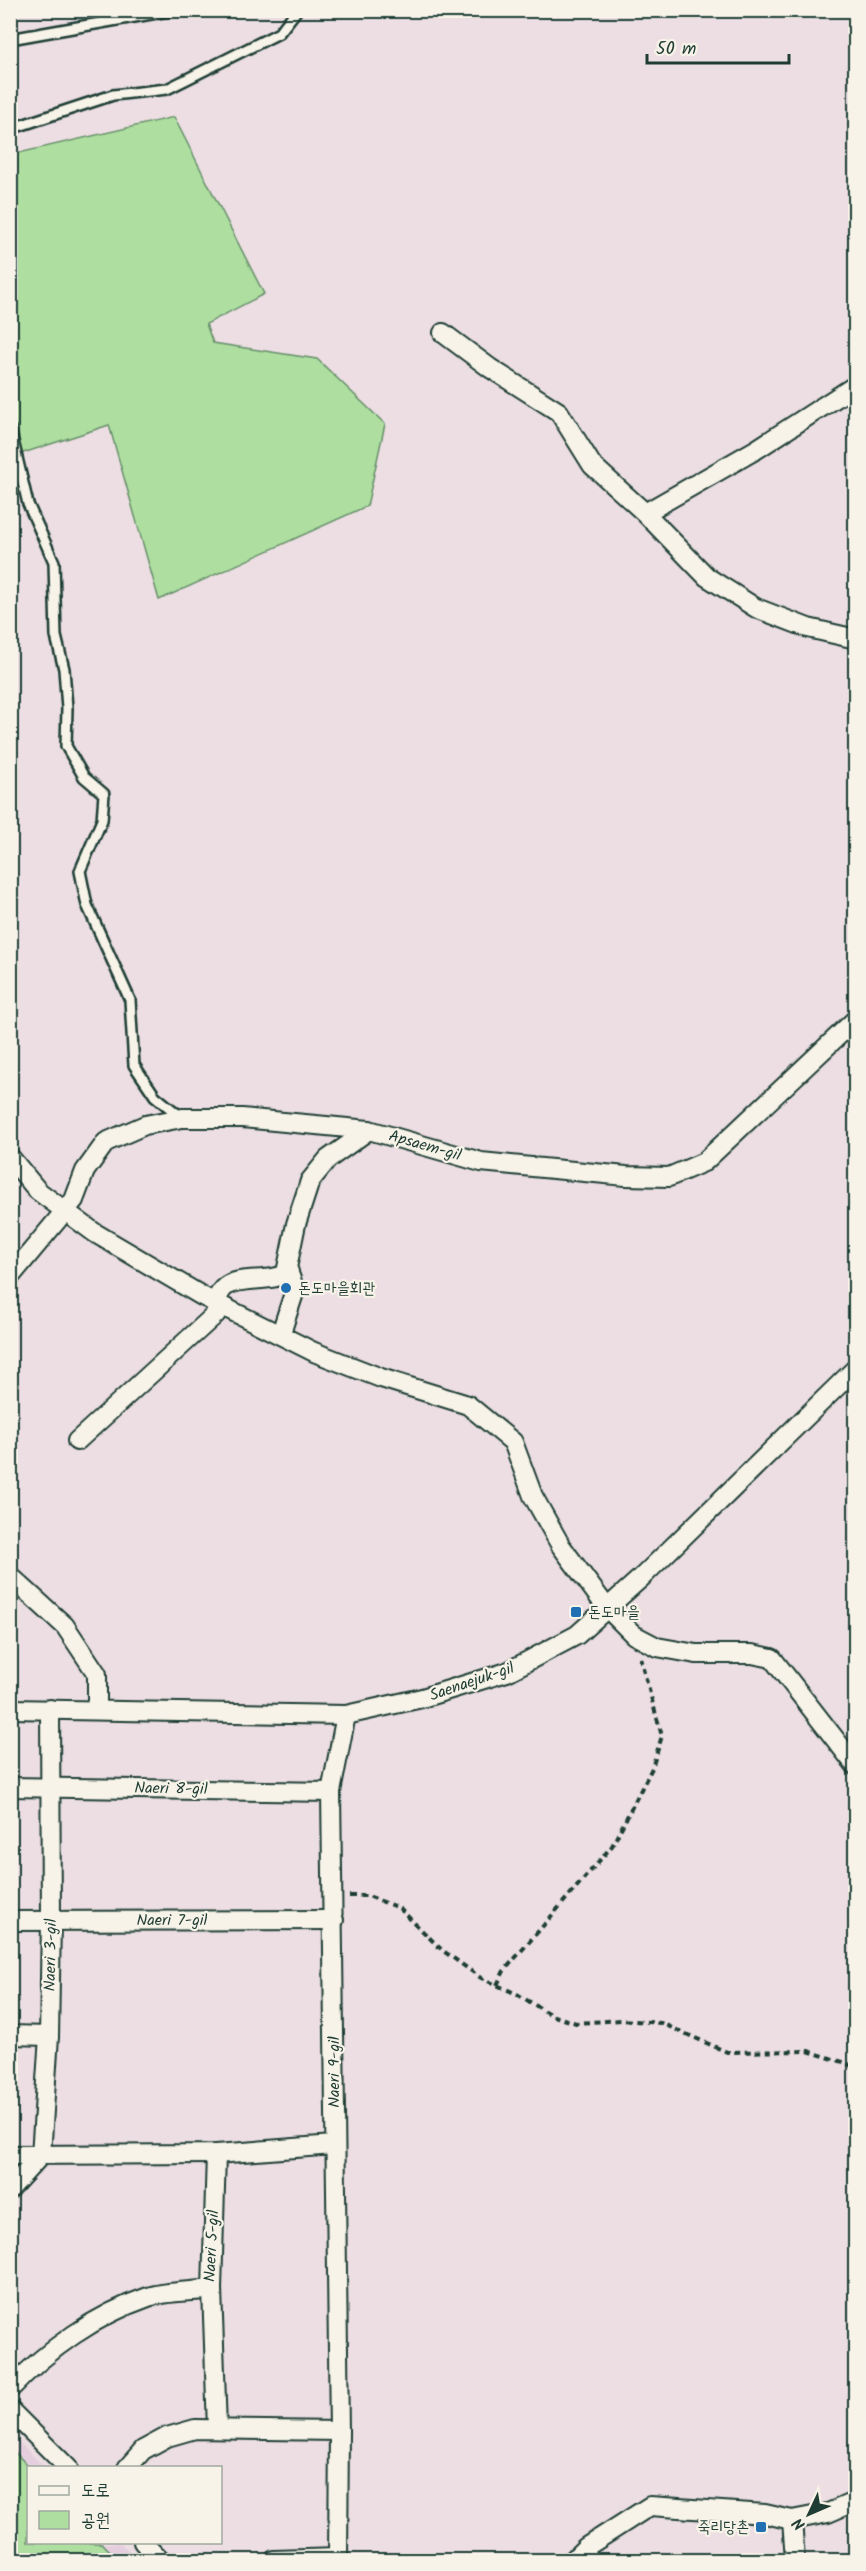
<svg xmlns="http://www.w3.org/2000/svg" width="866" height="2571" font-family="Kalam,'Poor Story',sans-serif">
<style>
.built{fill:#e5cfde}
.green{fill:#aedfa0;stroke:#668e6a;stroke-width:1.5}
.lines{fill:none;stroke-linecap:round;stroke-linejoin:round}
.lane-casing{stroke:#1f3d34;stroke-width:14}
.street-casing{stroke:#1f3d34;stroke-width:22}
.path{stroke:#1f3d34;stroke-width:4;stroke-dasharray:6 4.5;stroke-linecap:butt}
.lane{stroke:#f7f3e8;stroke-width:9}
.street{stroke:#f7f3e8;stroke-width:18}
.poi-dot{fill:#1f6fb2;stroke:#f7f3e8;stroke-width:2}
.labels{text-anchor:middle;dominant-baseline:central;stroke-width:4.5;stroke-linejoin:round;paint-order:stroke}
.street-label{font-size:16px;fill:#1f3d34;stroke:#f7f3e8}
.poi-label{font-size:16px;fill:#1f3d34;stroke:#f7f3e8;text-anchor:start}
</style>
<rect width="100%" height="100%" fill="#ecdee2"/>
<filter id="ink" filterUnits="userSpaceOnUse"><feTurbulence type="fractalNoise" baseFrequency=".0167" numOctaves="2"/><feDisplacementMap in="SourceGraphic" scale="12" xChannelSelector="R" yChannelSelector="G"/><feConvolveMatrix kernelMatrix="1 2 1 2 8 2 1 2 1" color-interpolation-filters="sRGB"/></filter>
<g filter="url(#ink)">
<!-- built -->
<path class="built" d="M 10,2434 L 45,2467 L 28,2468 L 28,2542 L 121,2543 L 135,2557 L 136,2560 L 11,2560 Z"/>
<!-- green -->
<g class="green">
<path d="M 174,117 L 264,294 L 206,324 L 213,343 L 317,359 L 385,424 L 367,506 L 159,600 L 109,425 L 11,457 L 10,155 Z"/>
<path d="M 11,2448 L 29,2467 L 28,2542 L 102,2543 L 112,2553 L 104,2560 L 11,2560 Z"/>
</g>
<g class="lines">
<defs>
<g id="lane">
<path d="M 10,39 L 174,10"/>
<path d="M 10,129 L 113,95 L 167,89 L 279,33 L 297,10"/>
<path d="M 10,428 L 28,504 L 54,562 L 56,636 L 64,669 L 67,708 L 66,746 L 84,777 L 104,794 L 102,820 L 80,871 L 87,905 L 130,1000 L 134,1065 L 155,1096 L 181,1117"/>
</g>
<g id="street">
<path d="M 443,333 L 490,368 L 559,412 L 592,465 L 645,513 L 707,577 L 756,608 L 808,628 L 856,639"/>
<path d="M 645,513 L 757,449 L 856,385"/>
<path d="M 10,1157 L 38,1191 L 95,1233 L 202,1296 L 314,1352 L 381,1378 L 468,1405 L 513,1442 L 533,1496 L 561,1546 L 607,1608 L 634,1635 L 657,1647 L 696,1654 L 752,1654 L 772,1658 L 856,1766"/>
<path d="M 10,1277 L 74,1200 L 85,1171 L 106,1142 L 145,1125 L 182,1118 L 242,1118 L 369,1130 L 481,1162 L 626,1176 L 669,1177 L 704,1162 L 856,1019"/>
<path d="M 281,1333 L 295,1290 L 287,1268 L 296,1224 L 310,1181 L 328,1159 L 369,1130"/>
<path d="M 77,1441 L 216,1314 C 214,1264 263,1289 289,1272"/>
<path d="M 10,1576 L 65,1626 L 97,1674 L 97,1710"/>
<path d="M 10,1709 L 346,1715 L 422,1698 L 507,1672 L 577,1635 L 642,1577 L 856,1368"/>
<path d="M 10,1787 L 331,1792"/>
<path d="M 10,1921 L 334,1920"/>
<path d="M 10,2035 L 49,2036"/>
<path d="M 10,2155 L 216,2154 L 334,2145"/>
<path d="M 10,2189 L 41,2155 L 49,2036 L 51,1921 L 50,1709"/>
<path d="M 212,2289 L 217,2429"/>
<path d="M 10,2389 C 48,2349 96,2315 148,2297 C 167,2291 192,2292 212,2289 L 216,2154"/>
<path d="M 10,2410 L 68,2468"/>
<path d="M 127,2468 L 143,2450 L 167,2437 L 195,2429 L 339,2431"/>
<path d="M 792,2520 L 795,2560"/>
<path d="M 143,2542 L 161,2560"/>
<path d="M 274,2560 L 338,2558"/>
<path d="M 338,2560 L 339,2431 L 331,1792 L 346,1715"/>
<path d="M 573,2560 L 586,2547 L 650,2506 L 765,2514 L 792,2520 L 828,2513 L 856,2501"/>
</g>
</defs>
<!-- lane casing -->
<use href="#lane" class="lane-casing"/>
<!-- street casing -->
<use href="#street" class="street-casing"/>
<!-- path -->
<g class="path">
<path d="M 349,1896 L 368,1896 L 399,1908 L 442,1950 L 481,1978 L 517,1994 L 551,2015 L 576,2023 L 622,2020 L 661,2023 L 727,2052 L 808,2051 L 846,2063 L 856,2068"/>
<path d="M 497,1985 L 504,1971 L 612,1846 L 652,1768 L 662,1736 L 640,1658"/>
</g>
<!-- lane -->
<use href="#lane" class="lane"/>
<!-- street -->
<use href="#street" class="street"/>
</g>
</g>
<!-- markers -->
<g class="poi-dot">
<circle cx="286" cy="1288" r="6"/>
<rect x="570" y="1606" width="12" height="12" rx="3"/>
<rect x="755" y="2521" width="12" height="12" rx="3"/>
</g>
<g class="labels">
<!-- street labels -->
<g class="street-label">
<text transform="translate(425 1146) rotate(16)">Apsaem-gil</text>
<text transform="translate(472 1682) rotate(-19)">Saenaejuk-gil</text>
<text transform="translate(171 1789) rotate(1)">Naeri 8-gil</text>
<text x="172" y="1920">Naeri 7-gil</text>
<text transform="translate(51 1955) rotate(-89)">Naeri 3-gil</text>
<text transform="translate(334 2072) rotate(-90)">Naeri 9-gil</text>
<text transform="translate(212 2246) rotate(-87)">Naeri 5-gil</text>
</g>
<!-- poi labels -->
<g class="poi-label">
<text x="298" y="1288">돈도마을회관</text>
<text x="588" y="1612">돈도마을</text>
<text x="749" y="2527" text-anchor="end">죽리당촌</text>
</g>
</g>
<!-- margin -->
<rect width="866" height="2571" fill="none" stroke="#f7f3e8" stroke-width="36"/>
<rect x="18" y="18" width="830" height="2535" fill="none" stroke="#1f3d34" stroke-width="2" filter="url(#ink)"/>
<!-- legend -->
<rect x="27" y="2466" width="195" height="78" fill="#f7f3e8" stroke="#a1aaa0" stroke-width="1.5"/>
<rect x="39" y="2486" width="30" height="9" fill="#f7f3e8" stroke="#a1aaa0" stroke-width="1.5"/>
<text x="81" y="2496" font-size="18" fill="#1f3d34">도로</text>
<rect x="39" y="2511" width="30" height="18" fill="#aedfa0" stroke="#a1aaa0" stroke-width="1.5"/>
<text x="81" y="2526" font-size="18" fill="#1f3d34">공원</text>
<!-- north arrow -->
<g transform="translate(809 2514) rotate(226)" stroke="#f7f3e8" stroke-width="4.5" paint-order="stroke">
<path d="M0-4.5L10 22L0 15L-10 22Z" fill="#1f3d34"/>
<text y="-9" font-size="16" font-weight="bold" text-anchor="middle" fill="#1f3d34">N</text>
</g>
<!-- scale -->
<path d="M647 54v9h142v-9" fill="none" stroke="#1f3d34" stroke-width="3"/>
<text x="656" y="54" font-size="18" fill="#1f3d34" stroke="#f7f3e8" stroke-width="4.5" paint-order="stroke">50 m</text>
</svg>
